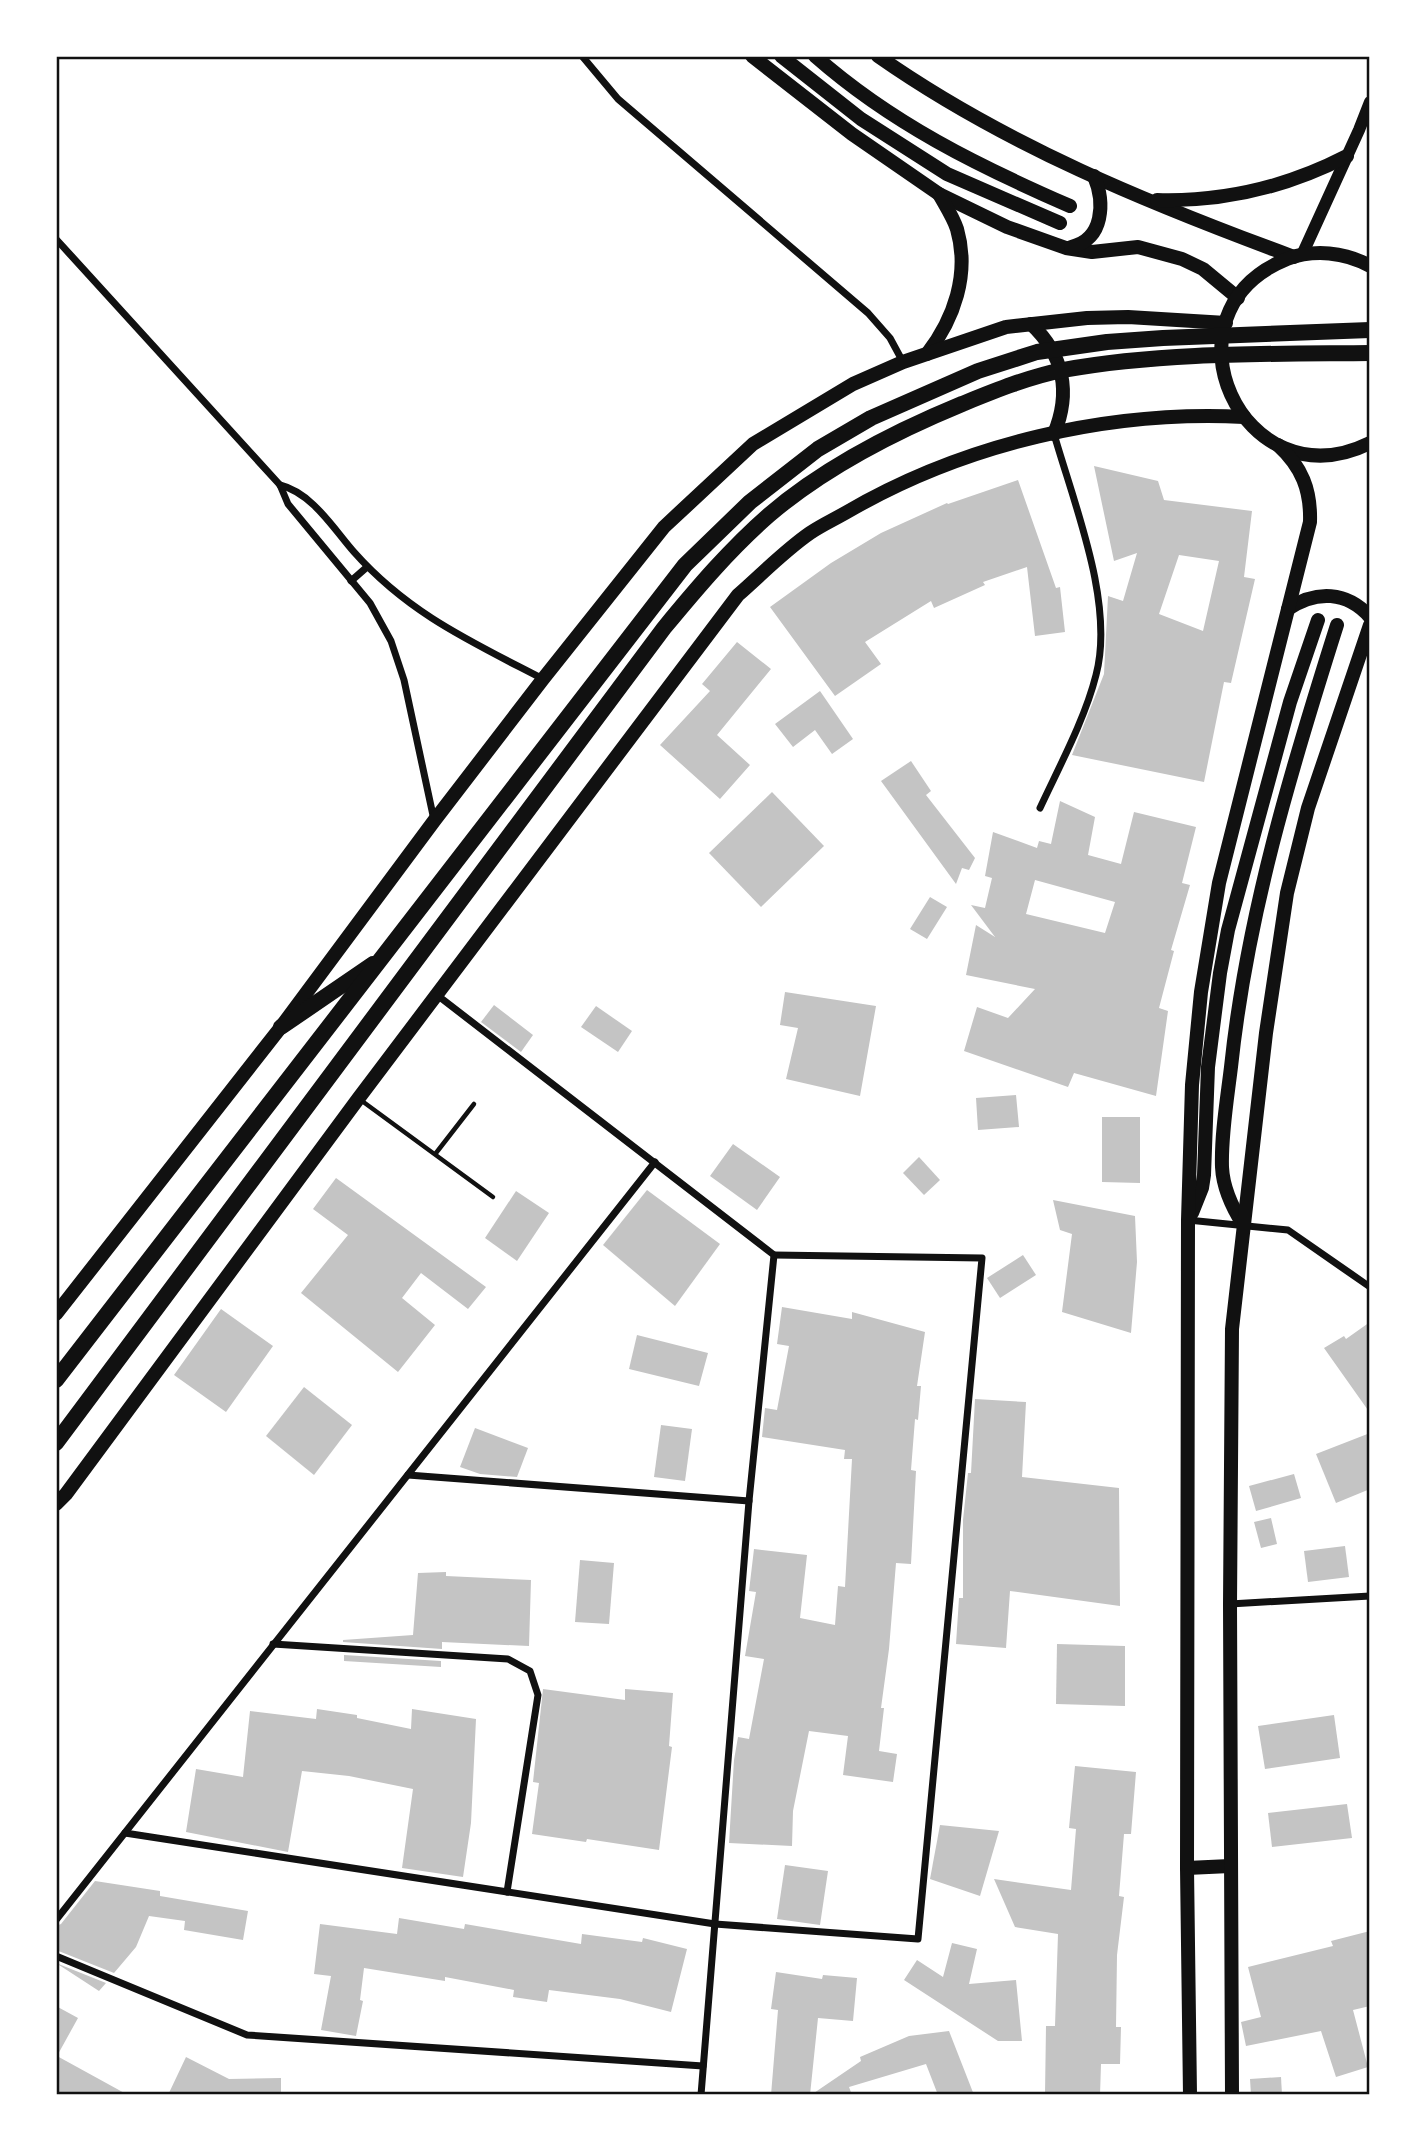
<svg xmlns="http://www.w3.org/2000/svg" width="1426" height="2151" font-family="'Zilla Slab',serif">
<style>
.building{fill:#c4c4c4;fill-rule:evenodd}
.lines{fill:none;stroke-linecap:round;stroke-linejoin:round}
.service{stroke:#111;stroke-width:4.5}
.minor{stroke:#111;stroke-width:7}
.tertiary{stroke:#111;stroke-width:12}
.primary{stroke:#111;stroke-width:14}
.trunk{stroke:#111;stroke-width:16}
.neatline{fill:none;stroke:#111;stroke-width:2.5}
</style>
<rect width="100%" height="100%" fill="#fff"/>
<!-- building -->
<g class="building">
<path d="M 1094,466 L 1158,481 L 1164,500 L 1252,511 L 1244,577 L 1255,579 L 1231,683 L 1224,682 L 1204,782 L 1072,755 L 1104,674 L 1108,596 L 1123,601 L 1137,553 L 1114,561 ZM 1179,555 L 1219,561 L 1203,631 L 1159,614 Z"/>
<path d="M 1018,480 L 1056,588 L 1060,587 L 1065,632 L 1035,636 L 1027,567 L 983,582 L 985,585 L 934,608 L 931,601 L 865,642 L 881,664 L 835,696 L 770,607 L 831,563 L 881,533 L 947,503 L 948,504 Z"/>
<path d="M 737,642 L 771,669 L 717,735 L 750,765 L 720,799 L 660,745 L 710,691 L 702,684 Z"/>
<path d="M 820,691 L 853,739 L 832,754 L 815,730 L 793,747 L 775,724 Z"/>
<path d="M 911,761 L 931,791 L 926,795 L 975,858 L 969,870 L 962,868 L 956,884 L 881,781 Z"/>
<path d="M 772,792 L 824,846 L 761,907 L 709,853 Z"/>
<path d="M 1060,801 L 1095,817 L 1088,855 L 1121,864 L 1134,812 L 1196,827 L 1182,883 L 1190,885 L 1171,950 L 1174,951 L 1159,1008 L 1168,1011 L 1156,1096 L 1074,1073 L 1068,1087 L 964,1051 L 977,1007 L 1008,1018 L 1035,989 L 966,975 L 976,925 L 995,937 L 971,905 L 985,908 L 992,878 L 985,876 L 993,832 L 1037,848 L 1039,841 L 1051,844 ZM 1035,880 L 1115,902 L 1105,933 L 1026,914 Z"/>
<path d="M 930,897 L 947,907 L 927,939 L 910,929 Z"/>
<path d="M 785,992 L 876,1006 L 860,1096 L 786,1079 L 798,1028 L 780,1025 Z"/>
<path d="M 494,1005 L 533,1035 L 521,1052 L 481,1022 Z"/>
<path d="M 596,1006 L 632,1031 L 618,1052 L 581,1027 Z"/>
<path d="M 1016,1095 L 1019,1127 L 978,1130 L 976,1098 Z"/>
<path d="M 1102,1117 L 1140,1117 L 1140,1183 L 1102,1182 Z"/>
<path d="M 733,1144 L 780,1177 L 757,1210 L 710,1176 Z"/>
<path d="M 919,1157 L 940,1180 L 924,1195 L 903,1173 Z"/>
<path d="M 336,1178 L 486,1287 L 468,1309 L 421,1273 L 402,1298 L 435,1325 L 398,1372 L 301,1293 L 348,1235 L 313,1209 Z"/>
<path d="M 647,1190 L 720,1244 L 675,1306 L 603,1245 Z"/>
<path d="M 516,1191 L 549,1213 L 517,1261 L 485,1238 Z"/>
<path d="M 1053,1200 L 1135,1216 L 1137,1262 L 1131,1333 L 1062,1312 L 1072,1234 L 1060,1230 Z"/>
<path d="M 1023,1255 L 1036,1275 L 1000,1298 L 987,1278 Z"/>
<path d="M 782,1307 L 852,1319 L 852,1312 L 925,1332 L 917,1386 L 921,1386 L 918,1420 L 915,1419 L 911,1470 L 916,1471 L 911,1564 L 896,1563 L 889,1649 L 881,1708 L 884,1708 L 879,1751 L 897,1754 L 893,1782 L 843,1775 L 848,1736 L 809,1731 L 793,1811 L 792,1846 L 729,1843 L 734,1760 L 738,1737 L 749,1739 L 764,1659 L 745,1656 L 756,1592 L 749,1591 L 754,1549 L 807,1555 L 800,1618 L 835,1625 L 838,1586 L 845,1587 L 852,1459 L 844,1459 L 845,1450 L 762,1437 L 765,1408 L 777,1410 L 789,1346 L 777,1344 Z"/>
<path d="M 221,1309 L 273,1346 L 226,1412 L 174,1375 Z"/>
<path d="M 1370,1322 L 1370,1413 L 1324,1348 L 1344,1336 L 1346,1339 Z"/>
<path d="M 637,1335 L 708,1353 L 699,1386 L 629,1369 Z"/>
<path d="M 304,1387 L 352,1425 L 314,1475 L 266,1436 Z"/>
<path d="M 975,1399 L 1026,1402 L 1022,1477 L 1119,1488 L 1120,1606 L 1010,1591 L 1006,1648 L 956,1644 L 959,1598 L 963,1598 L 963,1520 L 968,1473 L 971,1473 Z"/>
<path d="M 661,1425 L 692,1429 L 685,1481 L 654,1477 Z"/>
<path d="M 475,1428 L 528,1448 L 517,1477 L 480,1474 L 460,1467 Z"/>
<path d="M 1370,1433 L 1370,1489 L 1336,1503 L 1316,1454 Z"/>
<path d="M 1294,1474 L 1301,1498 L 1256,1511 L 1249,1486 Z"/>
<path d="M 1271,1518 L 1277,1544 L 1261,1548 L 1254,1522 Z"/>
<path d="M 1345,1546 L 1349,1577 L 1308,1582 L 1304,1551 Z"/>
<path d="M 580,1560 L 614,1563 L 609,1624 L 575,1622 Z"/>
<path d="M 446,1572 L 446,1576 L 531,1580 L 529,1646 L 442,1642 L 442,1649 L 343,1642 L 343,1640 L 413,1635 L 418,1573 Z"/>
<path d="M 1057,1644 L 1125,1646 L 1125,1706 L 1056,1704 Z"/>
<path d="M 344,1655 L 441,1661 L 441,1667 L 344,1661 Z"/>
<path d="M 543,1689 L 625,1700 L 625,1689 L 673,1693 L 669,1746 L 672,1747 L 659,1850 L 587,1839 L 586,1842 L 532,1834 L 539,1783 L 533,1782 Z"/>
<path d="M 317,1709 L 357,1715 L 357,1718 L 411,1729 L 412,1709 L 476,1719 L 471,1823 L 463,1877 L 402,1868 L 413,1789 L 349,1776 L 302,1771 L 288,1852 L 186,1832 L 196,1769 L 243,1777 L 250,1711 L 316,1719 Z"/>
<path d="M 1334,1715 L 1340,1758 L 1265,1769 L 1258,1726 Z"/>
<path d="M 1075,1766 L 1136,1772 L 1131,1834 L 1124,1834 L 1119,1896 L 1124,1897 L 1117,1955 L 1116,2027 L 1121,2027 L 1120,2064 L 1101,2064 L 1100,2095 L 1045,2095 L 1046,2026 L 1055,2026 L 1058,1934 L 1015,1927 L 994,1879 L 1071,1890 L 1076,1829 L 1069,1828 Z"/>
<path d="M 1347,1804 L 1352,1838 L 1272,1847 L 1268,1813 Z"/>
<path d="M 940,1825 L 999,1831 L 980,1896 L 930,1879 Z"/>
<path d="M 785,1865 L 828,1871 L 820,1925 L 777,1919 Z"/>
<path d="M 95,1881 L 160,1891 L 160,1896 L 248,1911 L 243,1940 L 184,1930 L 185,1921 L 149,1916 L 136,1947 L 114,1973 L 56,1950 L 56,1926 L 61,1924 Z"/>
<path d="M 399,1918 L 464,1929 L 465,1924 L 581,1944 L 582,1934 L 642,1942 L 643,1938 L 687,1949 L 671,2012 L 620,1999 L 549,1990 L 547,2002 L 513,1997 L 514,1990 L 445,1977 L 445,1981 L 364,1968 L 360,2000 L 363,2001 L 356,2036 L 321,2030 L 331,1976 L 314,1974 L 320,1924 L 397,1934 Z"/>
<path d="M 1370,1931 L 1370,2006 L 1353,2010 L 1368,2067 L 1336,2077 L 1321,2031 L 1246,2046 L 1241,2022 L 1261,2017 L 1248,1967 L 1333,1946 L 1331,1941 Z"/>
<path d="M 952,1943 L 977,1949 L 969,1984 L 1016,1980 L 1022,2041 L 998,2041 L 904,1980 L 917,1960 L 943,1977 Z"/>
<path d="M 56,1963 L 106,1983 L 99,1991 Z"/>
<path d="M 776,1972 L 822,1979 L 823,1975 L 857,1978 L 853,2021 L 818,2018 L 810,2095 L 771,2095 L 778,2010 L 771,2009 Z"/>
<path d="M 56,2006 L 78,2018 L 57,2056 L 128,2095 L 56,2095 Z"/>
<path d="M 949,2031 L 974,2095 L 938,2095 L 926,2064 L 849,2087 L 852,2095 L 811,2095 L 861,2061 L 860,2057 L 909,2036 Z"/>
<path d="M 186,2057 L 229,2079 L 281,2078 L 281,2095 L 168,2095 Z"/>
<path d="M 1281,2077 L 1282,2095 L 1251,2095 L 1250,2079 Z"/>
</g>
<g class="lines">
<!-- service -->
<g class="service">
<path d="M 362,1101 L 493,1197"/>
<path d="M 436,1153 L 474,1104"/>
</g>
<!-- minor -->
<g class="minor">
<path d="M 582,56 L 618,99 L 868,313 L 890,338 L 903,362"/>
<path d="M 56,239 L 280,485 L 288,504 L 370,603 L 391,641 L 404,680 L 434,820"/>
<path d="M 280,485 C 312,493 333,528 354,552 C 409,614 472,642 543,679"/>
<path d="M 351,581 L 367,567"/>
<path d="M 1040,808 C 1059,767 1085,719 1096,675 C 1115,604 1074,504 1054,434"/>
<path d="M 437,995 L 774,1255 L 749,1501 L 701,2095"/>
<path d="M 1188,1220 L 1288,1230 L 1370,1287"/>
<path d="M 408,1475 L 749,1501"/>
<path d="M 1230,1604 L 1370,1596"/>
<path d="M 273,1644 L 508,1659 L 530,1671 L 538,1695 L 507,1892"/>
<path d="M 125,1833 L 715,1924 L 918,1939 L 982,1258 L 774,1255"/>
<path d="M 56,1920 L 655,1162"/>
<path d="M 56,1956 L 247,2035 L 703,2066"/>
</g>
<!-- tertiary -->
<path class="tertiary" d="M 1302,255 L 1359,130 L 1370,102"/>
<!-- primary -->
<g class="primary">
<path d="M 752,56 L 852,134 L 939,194 L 1007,227 L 1066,248 L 1092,252 L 1138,247 L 1182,259 L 1203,269 L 1238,298"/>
<path d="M 781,56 L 861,119 L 947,174 L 1060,223"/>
<path d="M 815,56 C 891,123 978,166 1070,206"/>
<path d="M 878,56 C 1005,145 1150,204 1294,257"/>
<path d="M 1157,200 C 1225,202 1287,187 1347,156"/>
<path d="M 1071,247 C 1104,240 1105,202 1094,176"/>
<path d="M 1370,266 C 1345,252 1314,249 1287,259 C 1155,312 1242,506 1370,443"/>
<path d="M 1031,324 C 1064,355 1071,393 1054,434"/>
<path d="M 927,354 C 954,319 970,274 957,229 C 953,217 945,205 939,194"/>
<path d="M 1288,609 C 1316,590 1347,591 1370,617"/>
<path d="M 1192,1213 L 1202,1188 L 1204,1175 L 1208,1067 L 1220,973 L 1228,930 L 1290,702 L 1318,620"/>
<path d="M 1244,1226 C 1233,1209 1223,1188 1222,1167 C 1221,1135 1227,1100 1231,1067 C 1247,915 1291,770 1337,625"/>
<path d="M 56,1314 L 281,1027 L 434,821 L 543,679 L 664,527 L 753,444 L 853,384 L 903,362 L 1006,327 L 1087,318 L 1128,317 L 1226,323"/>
<path d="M 56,1504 L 66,1494 L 358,1099 L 738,595 C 761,575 784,551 810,533 C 822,525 835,519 847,512 C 964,444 1108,410 1244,417"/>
<path d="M 1187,1868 L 1230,1866"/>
<path d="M 1190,2095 L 1187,1868 L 1188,1220 L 1192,1085 L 1201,992 L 1219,883 L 1310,522 C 1311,490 1302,467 1278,445"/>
<path d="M 1232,2095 L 1230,1604 L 1232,1329 L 1266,1033 L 1287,893 L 1308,808 L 1370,625"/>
</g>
<!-- trunk -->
<g class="trunk">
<path d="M 281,1027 L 373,964"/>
<path d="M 56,1380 L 685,565 L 750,502 L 818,449 L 871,418 L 978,371 L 1037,352 L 1107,342 L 1163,338 L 1370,330"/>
<path d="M 56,1443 L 664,628 C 697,588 730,549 769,515 C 825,467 894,432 962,404 C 994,391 1028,377 1063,370 C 1162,352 1269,354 1370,353"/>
</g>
</g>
<!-- border -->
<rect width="1426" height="2151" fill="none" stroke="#ffffff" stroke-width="116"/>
<rect x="58" y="58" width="1310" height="2035" class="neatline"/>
</svg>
